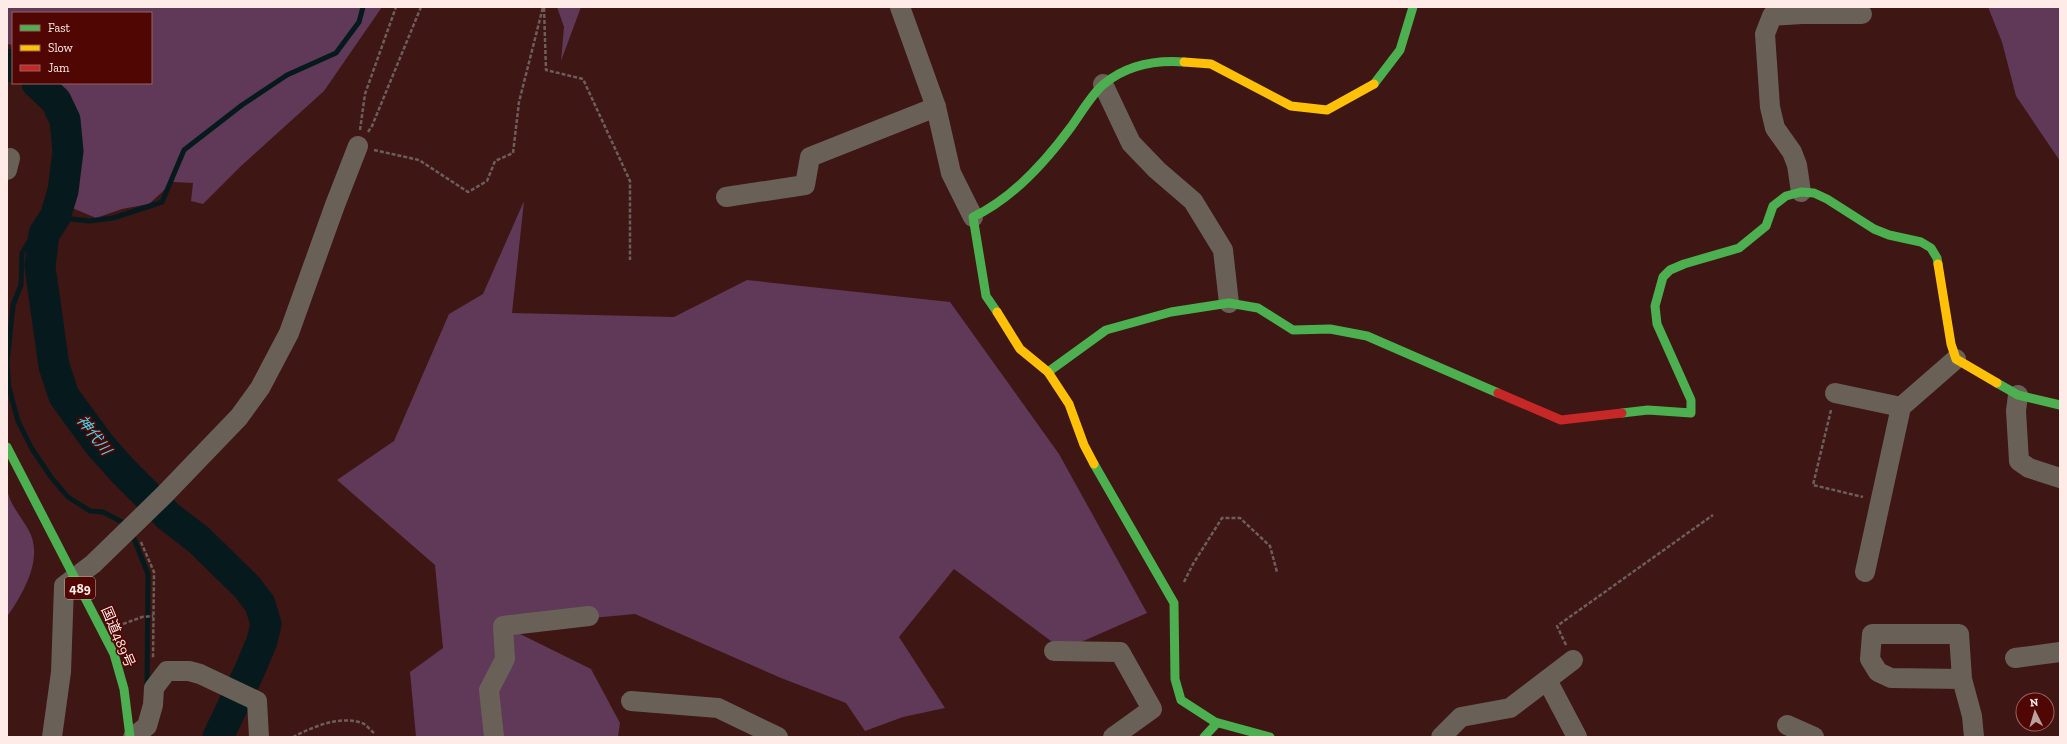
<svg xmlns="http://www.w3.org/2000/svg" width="2067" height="744" font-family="'Zilla Slab','Noto Sans JP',serif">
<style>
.green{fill:#5f3957}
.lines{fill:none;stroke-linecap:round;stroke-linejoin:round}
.stream{stroke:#061a1e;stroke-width:5}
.river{stroke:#061a1e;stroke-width:31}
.path{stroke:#6d5e58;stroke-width:2.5;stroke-dasharray:4 2;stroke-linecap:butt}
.street{stroke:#696157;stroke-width:20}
.fast{stroke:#4caf50;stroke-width:9}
.slow{stroke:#ffc107;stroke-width:9}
.jam{stroke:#c62828;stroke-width:9}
.labels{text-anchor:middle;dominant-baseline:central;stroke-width:3.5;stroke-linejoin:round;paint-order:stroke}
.shield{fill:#500703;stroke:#caa7a3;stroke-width:1}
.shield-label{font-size:13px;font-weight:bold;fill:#feebe8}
.street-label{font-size:14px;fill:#feebe8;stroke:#500703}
.water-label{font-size:15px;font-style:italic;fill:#49d3e9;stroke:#500703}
</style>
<rect width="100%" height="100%" fill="#3e1614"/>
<!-- green -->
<g class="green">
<path d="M 7,7 L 382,7 L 324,91 L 240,167 L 203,204 L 191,201 L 193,183 L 173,182 L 149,204 L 122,209 L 96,218 L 70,207 L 79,158 L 75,109 L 58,83 L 151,83 L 151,13 L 13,13 L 13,45 L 7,44 Z"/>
<path d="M 557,7 L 581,7 L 561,61 L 564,27 Z"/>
<path d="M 1988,7 L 2060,7 L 2060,161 L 2016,96 L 2002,42 Z"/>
<path d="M 524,201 L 512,313 L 674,317 L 747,280 L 950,302 L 1059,454 L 1147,613 L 1063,650 L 954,569 L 899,637 L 945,708 L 903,717 L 865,731 L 846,703 L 781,678 L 635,614 L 504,626 L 591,669 L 620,723 L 618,737 L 416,737 L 410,672 L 443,648 L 435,565 L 337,480 L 394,441 L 449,314 L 483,294 Z"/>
<path d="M 7,489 C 10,505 20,515 28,529 C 45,557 23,594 7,617 Z"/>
</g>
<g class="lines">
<!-- stream -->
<g class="stream">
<path d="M 55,217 L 89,221 L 113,218 L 162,202 L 184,150 L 242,105 L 287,75 L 336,53 L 359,22 L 363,7"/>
<path d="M 44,234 L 30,240 L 22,253 L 21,285 L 13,305 L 7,363 L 9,388 L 18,421 L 32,449 L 51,477 L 68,497 L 90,511 L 103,512 L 124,523"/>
<path d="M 133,536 L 148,574 L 147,687"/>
</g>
<!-- river -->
<g class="river">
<path d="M 7,64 L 13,67"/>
<path d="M 37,83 L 56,101 L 65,120 L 68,151 L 63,191 L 55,217 L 44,234 L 40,267 L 54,366 L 64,396 L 99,444 L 123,471 L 168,516 L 199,540 L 247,587 L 260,604 L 266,624 L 262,641 L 249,672 L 218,737"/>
</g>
<!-- path -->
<g class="path">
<path d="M 544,8 L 546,70 L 583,79 L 630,181 L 630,260"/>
<path d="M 360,130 L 365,94 L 396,7"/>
<path d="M 368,132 L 372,126 L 421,7"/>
<path d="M 374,150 L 419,160 L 468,192 L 487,181 L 495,161 L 513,153 L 519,102 L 543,7"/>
<path d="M 1831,410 L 1813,485 L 1863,497"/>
<path d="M 141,542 L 154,572 L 153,658"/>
<path d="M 1184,582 L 1193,564 L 1222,518 L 1240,518 L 1270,546 L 1277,572"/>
<path d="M 123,624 L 142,617 L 153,616"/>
<path d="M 1566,645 L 1557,626 L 1713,515"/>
<path d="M 293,737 C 313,727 339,715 362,723 C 366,724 370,730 374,733"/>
</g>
<!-- street -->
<g class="street">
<path d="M 900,7 L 936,107 L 951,173 L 973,217"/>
<path d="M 1103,84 L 1131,143 L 1157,170 L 1193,201 L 1223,250 L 1229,303"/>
<path d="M 7,170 L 10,158"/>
<path d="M 1801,192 L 1797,165 L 1792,152 L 1775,128 L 1770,107 L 1765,34 L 1772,16 L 1802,14 L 1862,14"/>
<path d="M 726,197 L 805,185 L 810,157 L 936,107"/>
<path d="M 1835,393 L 1901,407"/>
<path d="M 2018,395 L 2016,411 L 2019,461 L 2029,468 L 2060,478"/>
<path d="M 1865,572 L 1901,407 L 1956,359"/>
<path d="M 1054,651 L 1120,652 L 1152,709 L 1113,737"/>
<path d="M 2015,658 L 2060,652"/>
<path d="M 1962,679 L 1891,678 L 1878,672 L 1870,659 L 1872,634 L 1959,634 L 1962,679 L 1972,716 L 1974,737"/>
<path d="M 1547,680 L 1577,737"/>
<path d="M 631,701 L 718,708 L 778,737"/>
<path d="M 1787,725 L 1814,737"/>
<path d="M 52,737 L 61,672 L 64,586 L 93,564 L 164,495 L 239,417 L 260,388 L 289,333 L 335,205 L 358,146"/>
<path d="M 133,737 L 147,726 L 153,705 L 154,688 L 167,671 L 189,671 L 200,674 L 257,701 L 259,737"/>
<path d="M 494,737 L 489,690 L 505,659 L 503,626 L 589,616"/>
<path d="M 1441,737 L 1461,717 L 1510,708 L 1573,660"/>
</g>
<!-- fast -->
<g class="fast">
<path d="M 1374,84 L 1400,50 L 1413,7"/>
<path d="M 997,312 L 986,296 L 973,217 C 1012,199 1046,161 1071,127 C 1079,116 1094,91 1104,84 C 1127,65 1155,60 1184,62"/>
<path d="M 1048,372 L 1106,330 L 1171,312 L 1229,303 L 1258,308 L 1293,330 L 1330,329 L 1367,336 L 1498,393"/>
<path d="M 1997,383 L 2018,395 L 2060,405"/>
<path d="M 1622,413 L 1648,410 L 1691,413 L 1691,400 L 1657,324 L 1655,306 L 1663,277 L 1670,270 L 1684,264 L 1739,248 L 1766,226 L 1773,206 L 1786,196 L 1801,192 L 1814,193 L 1827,199 L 1874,229 L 1889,235 L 1921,242 L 1931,248 L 1937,258 L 1938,264"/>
<path d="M 7,447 L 114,654 L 124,689 L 130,737"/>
<path d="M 1094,464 L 1174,603 L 1175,679 L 1181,700 L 1215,722 L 1270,737"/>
<path d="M 1204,737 L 1217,723"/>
</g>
<!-- slow -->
<g class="slow">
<path d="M 1184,62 L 1211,64 L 1291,106 L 1327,110 L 1374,84"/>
<path d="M 1938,264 L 1951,344 L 1956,359 L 1997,383"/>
<path d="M 997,312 L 1020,349 L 1048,372 L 1069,404 L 1084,445 L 1094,464"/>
</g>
<!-- jam -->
<path class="jam" d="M 1498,393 L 1561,420 L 1622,413"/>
</g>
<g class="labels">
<!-- shield labels -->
<rect class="shield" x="65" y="577" width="30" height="22" rx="3"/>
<g class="shield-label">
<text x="80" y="588">489</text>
</g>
<!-- street labels -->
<g class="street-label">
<text transform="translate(118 637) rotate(67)">国道489号</text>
</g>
<!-- water labels -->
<g class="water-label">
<text transform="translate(94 435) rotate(52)">神代川</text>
</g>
</g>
<!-- border -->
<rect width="2067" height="744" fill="none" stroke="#feebe8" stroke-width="16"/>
<!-- legend -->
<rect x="12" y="12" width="140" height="72" fill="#500703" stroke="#96625f"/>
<rect x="20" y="25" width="20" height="6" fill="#4caf50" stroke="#96625f"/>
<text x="48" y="32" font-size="12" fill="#feebe8">Fast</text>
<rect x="20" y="45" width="20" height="6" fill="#ffc107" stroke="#96625f"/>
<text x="48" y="52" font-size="12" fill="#feebe8">Slow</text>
<rect x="20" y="65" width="20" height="6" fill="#c62828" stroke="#96625f"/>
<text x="48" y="72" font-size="12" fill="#feebe8">Jam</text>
<!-- north arrow -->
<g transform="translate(2035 712) rotate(355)"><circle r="19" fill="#500703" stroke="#96625f"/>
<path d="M0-3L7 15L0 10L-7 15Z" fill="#bba09e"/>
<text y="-6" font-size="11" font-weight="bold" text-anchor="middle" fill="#feebe8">N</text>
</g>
</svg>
